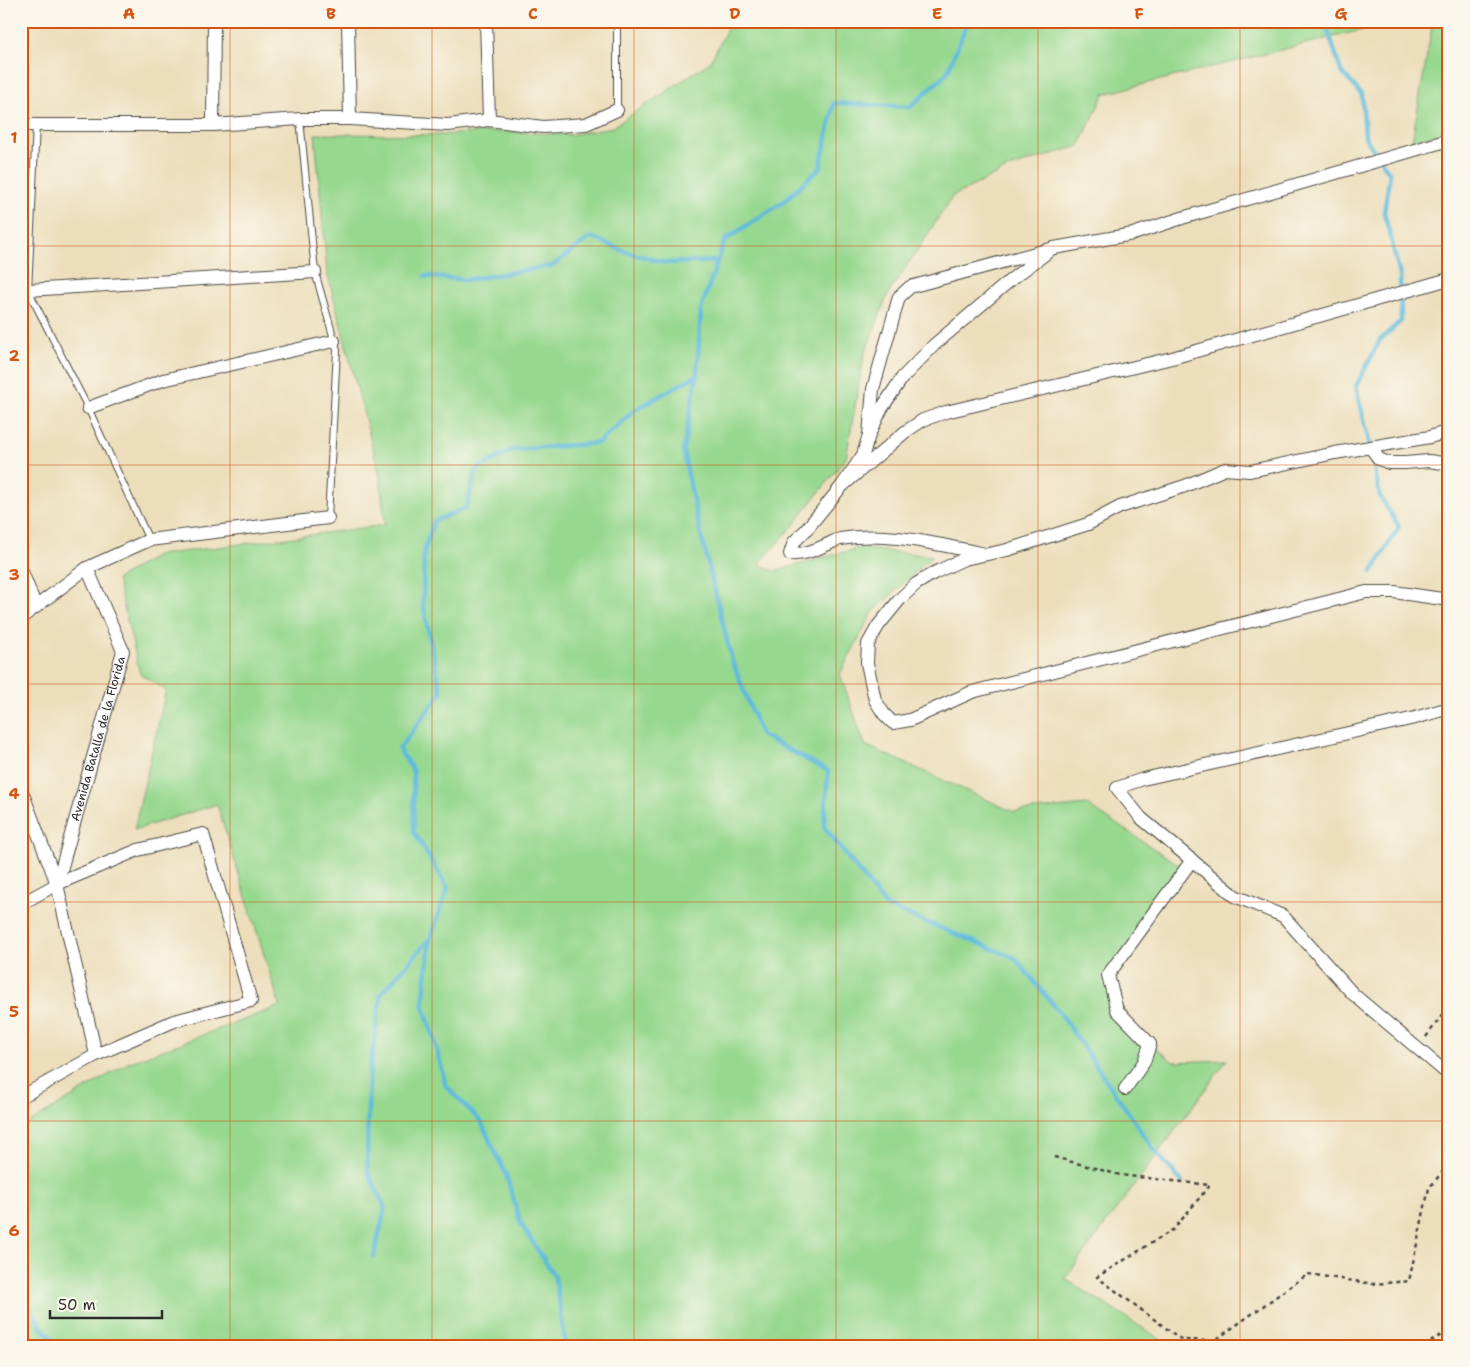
<svg xmlns="http://www.w3.org/2000/svg" width="1470" height="1367" font-family="'Shantell Sans',sans-serif">
<style>
.green{fill:#97d88f;stroke:#61825d}
.lines{fill:none;stroke-linecap:round;stroke-linejoin:round}
.stream{stroke:#5dbadb;stroke-width:4.5}
.lane-casing{stroke:#484641;stroke-width:8}
.street-casing{stroke:#484641;stroke-width:14}
.path{stroke:#484641;stroke-width:2.5;stroke-dasharray:4 4;stroke-linecap:butt}
.lane{stroke:#fff;stroke-width:6}
.street{stroke:#fff;stroke-width:12}
.grid{fill:none;stroke:#d5540f;stroke-width:1;stroke-opacity:0.55}
.labels{text-anchor:middle;dominant-baseline:central;stroke-width:4;stroke-linejoin:round;paint-order:stroke}
.street-label{font-size:12px;fill:#2b2b2b;stroke:#fbf7ec}
.neatline{fill:none;stroke:#d5540f;stroke-width:2}
.grid-label{font-size:16px;text-anchor:middle;font-weight:bold;fill:#d5540f}
</style>
<rect width="100%" height="100%" fill="#fbf7ec"/>
<filter id="ink" filterUnits="userSpaceOnUse"><feTurbulence type="fractalNoise" baseFrequency=".02" numOctaves="2"/><feDisplacementMap in="SourceGraphic" scale="10" xChannelSelector="R" yChannelSelector="G"/><feConvolveMatrix kernelMatrix="1 2 1 2 8 2 1 2 1" color-interpolation-filters="sRGB"/></filter>
<filter id="wash" filterUnits="userSpaceOnUse"><feTurbulence type="fractalNoise" baseFrequency=".0096" numOctaves="4" result="noise"/><feDisplacementMap in="SourceGraphic" scale="20" xChannelSelector="R" yChannelSelector="G"/><feGaussianBlur stdDeviation="1.12" result="paint"/><feColorMatrix in="noise" values="0 0 0 0 0 0 0 0 0 0 0 0 0 0 0 0 0 1.4 0 .05"/><feComposite in="paint" operator="in"/></filter>
<g filter="url(#wash)">
<rect width="100%" height="100%" fill="#ecdebb"/>
<!-- green -->
<g class="green">
<path d="M 731,21 L 1398,21 L 1104,94 L 1079,146 L 1011,167 L 953,196 L 888,294 L 864,355 L 846,458 L 792,527 L 759,564 L 774,571 L 859,548 L 932,556 L 873,612 L 840,674 L 865,745 L 1014,812 L 1087,805 L 1182,867 L 1112,971 L 1125,1022 L 1173,1062 L 1227,1060 L 1065,1279 L 1171,1346 L 21,1346 L 21,1128 L 128,1063 L 280,1006 L 217,804 L 134,830 L 166,690 L 140,674 L 117,579 L 158,555 L 385,525 L 380,476 L 327,272 L 315,134 L 441,135 L 501,131 L 570,135 L 613,127 L 710,62 Z"/>
<path d="M 1433,21 L 1449,21 L 1449,131 L 1412,141 Z"/>
</g>
<g class="lines">
<!-- stream -->
<g class="stream">
<path d="M 968,21 L 947,73 L 910,107 L 834,103 L 820,168 L 783,202 L 725,240 L 701,309 L 697,375 L 683,450 L 697,519 L 732,660 L 761,735 L 828,771 L 824,827 L 886,906 L 1015,958 L 1060,1013 L 1154,1150 L 1182,1182"/>
<path d="M 1321,21 L 1326,25 L 1341,71 L 1362,95 L 1365,137 L 1390,174 L 1384,212 L 1400,275 L 1401,321 L 1380,340 L 1356,386 L 1370,445"/>
<path d="M 425,276 L 465,280 L 552,266 L 591,237 L 626,252 L 666,263 L 718,261"/>
<path d="M 1372,457 L 1380,496 L 1399,527 L 1372,572"/>
<path d="M 374,1256 L 385,1208 L 368,1172 L 367,1147 L 369,1077 L 381,994 L 430,939"/>
<path d="M 21,1288 L 41,1327 L 59,1346"/>
<path d="M 566,1346 L 555,1277 L 521,1224 L 506,1175 L 481,1122 L 446,1086 L 434,1038 L 423,1005 L 430,939 L 448,888 L 414,832 L 413,771 L 399,749 L 441,693 L 423,604 L 424,551 L 434,521 L 466,508 L 476,470 L 512,450 L 598,443 L 635,410 L 697,375"/>
</g>
</g>
</g>
<g filter="url(#ink)">
<g class="lines">
<defs>
<g id="lane">
<path d="M 617,110 L 617,21"/>
<path d="M 300,119 L 315,272 L 337,350 L 328,518"/>
<path d="M 36,125 L 28,290 L 88,408 L 149,540"/>
</g>
<g id="street">
<path d="M 348,21 L 350,119"/>
<path d="M 486,21 L 489,120"/>
<path d="M 21,125 L 213,125 L 300,119 L 350,119 L 448,125 L 489,120 L 543,127 L 586,124 L 617,110"/>
<path d="M 213,125 L 214,21"/>
<path d="M 21,293 L 28,290 L 315,272"/>
<path d="M 88,408 L 163,380 L 334,341"/>
<path d="M 1449,431 L 1430,437 L 1335,453 L 1250,471 L 1225,469 L 1185,486 L 1120,507 L 1088,524 L 1007,550 L 964,559 L 934,573 L 916,584 L 900,599 L 878,626 L 868,644 L 867,663 L 875,700 L 884,714 L 893,723 L 910,720 L 972,692 L 1366,592 L 1394,592 L 1449,600"/>
<path d="M 869,435 L 873,389 L 899,297 L 910,287 L 1054,248 L 1133,234 L 1182,218 L 1449,140"/>
<path d="M 1370,447 L 1379,459 L 1389,463 L 1405,463 L 1429,461 L 1449,464"/>
<path d="M 841,487 L 905,432 L 923,420 L 946,412 L 1172,358 L 1449,279"/>
<path d="M 981,553 C 935,544 887,531 840,539 C 835,540 831,543 826,545 C 814,551 803,555 790,554 L 794,542 L 806,530 L 841,487 L 863,455 L 869,435 L 882,408 L 902,378 L 934,345 L 1013,278 L 1048,252"/>
<path d="M 21,569 L 36,607"/>
<path d="M 21,618 L 87,568 L 149,540 L 328,518"/>
<path d="M 1449,708 L 1415,718 L 1143,779 L 1117,788 L 1141,818 L 1235,896 L 1283,916 L 1353,994 L 1449,1075"/>
<path d="M 21,789 L 57,884 L 96,1055"/>
<path id="s1" d="M 57,884 L 123,651 L 87,568"/>
<path d="M 21,904 L 57,884 L 138,850 L 203,834 L 251,1001 L 174,1021 L 96,1055 L 21,1097"/>
<path d="M 1125,1089 L 1144,1062 L 1150,1044 L 1117,1010 L 1108,975 L 1192,860"/>
</g>
</defs>
<!-- lane casing -->
<use href="#lane" class="lane-casing"/>
<!-- street casing -->
<use href="#street" class="street-casing"/>
<!-- path -->
<g class="path">
<path d="M 1426,1037 L 1449,1006"/>
<path d="M 1054,1157 L 1120,1175 L 1210,1185 L 1174,1229 L 1097,1277 L 1182,1340 L 1214,1341 L 1308,1274 L 1374,1284 L 1409,1281 L 1429,1188 L 1449,1164"/>
<path d="M 1424,1346 L 1449,1330"/>
</g>
<!-- lane -->
<use href="#lane" class="lane"/>
<!-- street -->
<use href="#street" class="street"/>
</g>
</g>
<!-- grid -->
<path class="grid" d="M 230,21 L 230,1346M 432,21 L 432,1346M 634,21 L 634,1346M 836,21 L 836,1346M 1038,21 L 1038,1346M 1240,21 L 1240,1346M 21,246 L 1449,246M 21,465 L 1449,465M 21,684 L 1449,684M 21,902 L 1449,902M 21,1121 L 1449,1121"/>
<g class="labels">
<!-- street labels -->
<g class="street-label">
<text stroke="none"><textPath href="#s1" startOffset="151">Avenida Batalla de la Florida</textPath></text>
</g>
</g>
<!-- margin -->
<rect width="1470" height="1367" fill="none" stroke="#fbf7ec" stroke-width="55"/>
<!-- scale -->
<path d="M50 1310v8h112v-8" fill="none" stroke="#2b2b2b" stroke-width="2.5"/>
<text x="58" y="1310" font-size="15" fill="#2b2b2b" stroke="#fbf7ec" stroke-width="4" paint-order="stroke">50 m</text>
<rect x="28" y="28" width="1414" height="1312" class="neatline"/>
<g class="grid-label">
<text x="129" y="19">A</text>
<text x="331" y="19">B</text>
<text x="533" y="19">C</text>
<text x="735" y="19">D</text>
<text x="937" y="19">E</text>
<text x="1139" y="19">F</text>
<text x="1341" y="19">G</text>
<text x="14" y="143">1</text>
<text x="14" y="361">2</text>
<text x="14" y="580">3</text>
<text x="14" y="799">4</text>
<text x="14" y="1017">5</text>
<text x="14" y="1236">6</text>
</g>
</svg>
